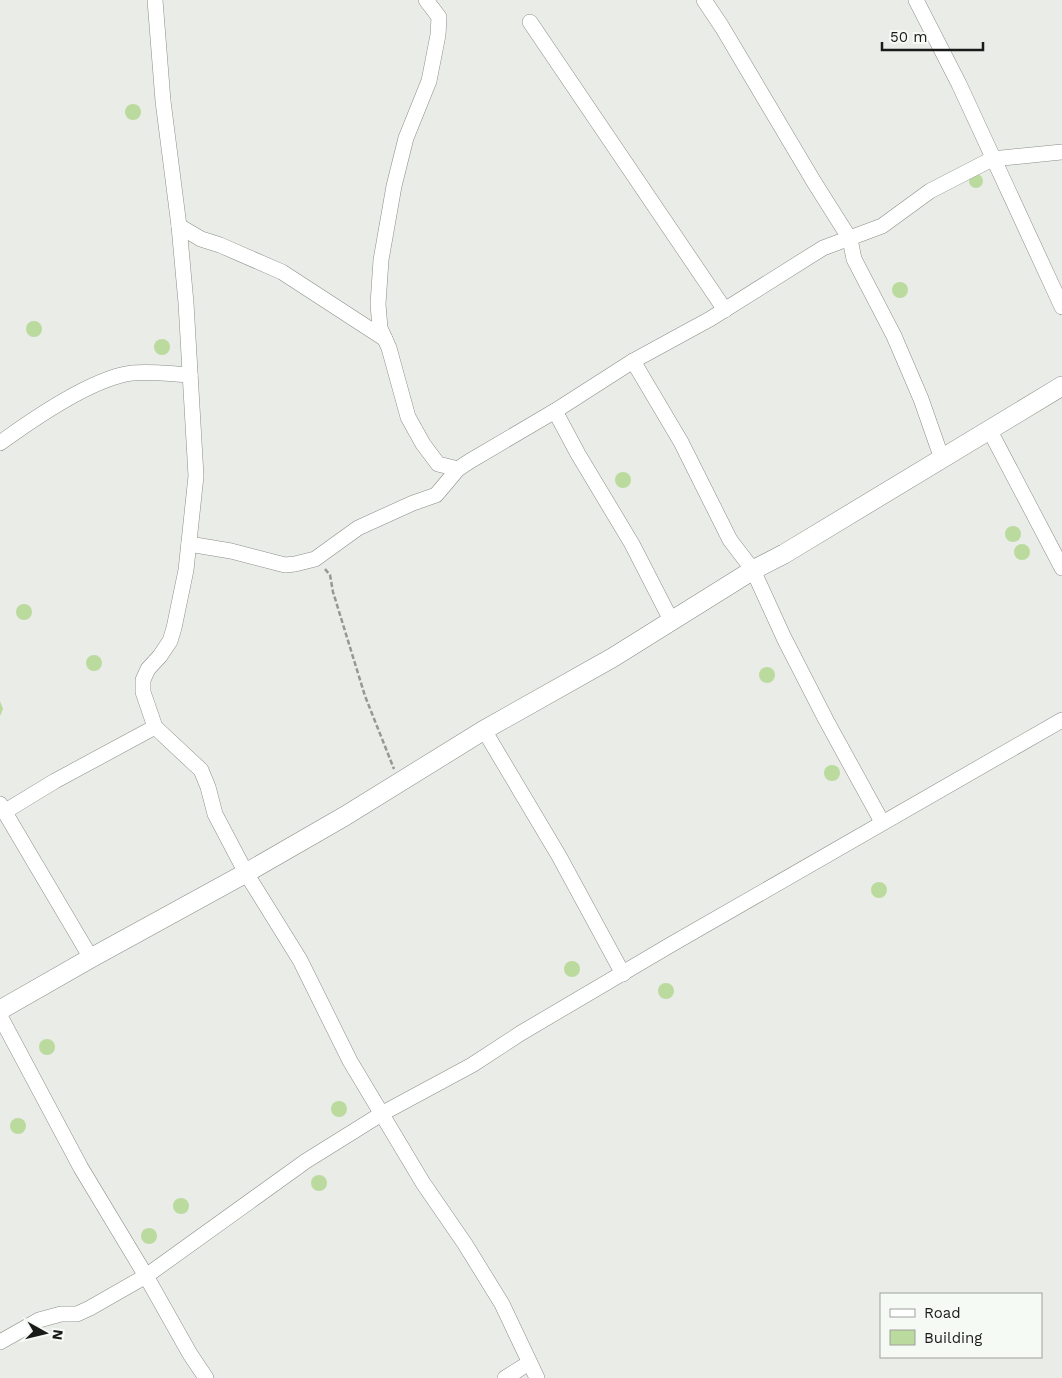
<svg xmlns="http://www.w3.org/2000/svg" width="1062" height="1378" font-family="'Work Sans',sans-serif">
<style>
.building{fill:#bbda9e}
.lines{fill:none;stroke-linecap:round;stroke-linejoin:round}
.minor-casing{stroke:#8b8e89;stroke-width:16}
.tertiary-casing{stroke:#8b8e89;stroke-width:20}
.path{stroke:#969894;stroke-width:2.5;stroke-dasharray:5 2.5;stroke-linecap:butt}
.minor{stroke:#fff;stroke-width:15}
.tertiary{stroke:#fff;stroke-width:19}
</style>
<rect width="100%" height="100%" fill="#e9ece7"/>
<!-- building -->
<g class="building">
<circle cx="133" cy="112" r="8"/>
<circle cx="976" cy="181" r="7"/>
<circle cx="900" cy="290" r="8"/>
<circle cx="34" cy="329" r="8"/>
<circle cx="162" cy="347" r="8"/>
<circle cx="623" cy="480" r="8"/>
<circle cx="1013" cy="534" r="8"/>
<circle cx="1022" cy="552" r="8"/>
<circle cx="24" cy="612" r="8"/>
<circle cx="94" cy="663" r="8"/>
<circle cx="767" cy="675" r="8"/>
<path d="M 0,701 L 3,709 L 0,716 Z"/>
<circle cx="832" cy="773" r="8"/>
<circle cx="879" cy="890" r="8"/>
<circle cx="572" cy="969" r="8"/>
<circle cx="666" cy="991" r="8"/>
<circle cx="47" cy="1047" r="8"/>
<circle cx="339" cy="1109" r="8"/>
<circle cx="18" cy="1126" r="8"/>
<circle cx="319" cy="1183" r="8"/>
<circle cx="181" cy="1206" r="8"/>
<circle cx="149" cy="1236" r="8"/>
</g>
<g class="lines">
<defs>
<g id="minor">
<path d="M 155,0 L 163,101 L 179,226 L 186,303 L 196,476 L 186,570 L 174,628 L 170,641 L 160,656 L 148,669 L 143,680 L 143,692 L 155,727 L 201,770 L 208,787 L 215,814 L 246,873 L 300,960 L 350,1061 L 423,1183 L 465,1244 L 502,1304 L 537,1378"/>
<path d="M 426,0 L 439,17 L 438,35 L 429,81 L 406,138 L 394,186 L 381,260 L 378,304 L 380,328 L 389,348 L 408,417 L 423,444 L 438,464 L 458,469"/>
<path d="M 704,0 L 722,27 L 814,182 L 850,239 L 854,259 L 894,336 L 921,399 L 942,459"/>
<path d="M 916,0 L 959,84 L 1062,307"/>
<path d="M 530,22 L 725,310"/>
<path d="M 179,226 L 201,239 L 220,245 L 282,272 L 385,339"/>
<path d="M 633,361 L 681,442 L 730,540 L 753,570 L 784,638 L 826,720 L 882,822"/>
<path d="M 555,411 L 578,454 L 632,544 L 672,622"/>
<path d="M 990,431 L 1062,568"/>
<path d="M 0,443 C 33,419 92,378 132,373 C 151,371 171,374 190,375"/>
<path d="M 189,544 L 231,551 L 285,565 L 295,564 L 315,559 L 358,528 L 413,503 L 436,495 L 458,469 L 470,461 L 555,411 L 633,361 L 710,319 L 823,248 L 882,226 L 930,191 L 992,159 L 1062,152"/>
<path d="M 484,730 L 559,856 L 623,974"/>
<path d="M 0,804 L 91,958"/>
<path d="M 4,812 L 55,781 L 155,727"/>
<path d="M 0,1016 L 81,1168 L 146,1276 L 190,1354 L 206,1378"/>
<path d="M 0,1342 L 39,1320 L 61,1314 L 77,1314 L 90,1308 L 146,1276 L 306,1161 L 383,1113 L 472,1065 L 521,1033 L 672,944 L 1062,720"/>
<path d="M 505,1378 L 529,1363"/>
</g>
<path id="tertiary" d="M 0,1010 L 91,958 L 246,873 L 345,816 L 484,730 L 612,658 L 753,570 L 784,554 L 1062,386"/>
</defs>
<!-- minor casing -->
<use href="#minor" class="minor-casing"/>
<!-- tertiary casing -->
<use href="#tertiary" class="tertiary-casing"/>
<!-- path -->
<path class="path" d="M 325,569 L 330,575 L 333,592 L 365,696 L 394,769"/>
<!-- minor -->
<use href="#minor" class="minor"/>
<!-- tertiary -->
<use href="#tertiary" class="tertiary"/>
</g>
<!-- legend -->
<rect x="880" y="1293" width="162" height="65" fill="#f6faf4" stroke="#9ea19c"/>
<rect x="890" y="1309" width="25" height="8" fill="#ffffff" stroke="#9ea19c"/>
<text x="924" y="1318" font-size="15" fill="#1a1b19">Road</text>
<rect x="890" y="1330" width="25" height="15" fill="#bbda9e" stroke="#9ea19c"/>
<text x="924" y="1343" font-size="15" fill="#1a1b19">Building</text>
<!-- north arrow -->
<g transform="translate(45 1333) rotate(98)" stroke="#f6faf4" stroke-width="4" paint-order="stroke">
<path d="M0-4L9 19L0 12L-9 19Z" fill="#1a1b19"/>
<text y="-8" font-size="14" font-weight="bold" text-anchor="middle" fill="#1a1b19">N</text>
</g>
<!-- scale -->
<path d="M882 42v8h101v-8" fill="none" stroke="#1a1b19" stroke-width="2.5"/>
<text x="890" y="42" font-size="15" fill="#1a1b19" stroke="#f6faf4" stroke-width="4" paint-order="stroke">50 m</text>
</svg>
